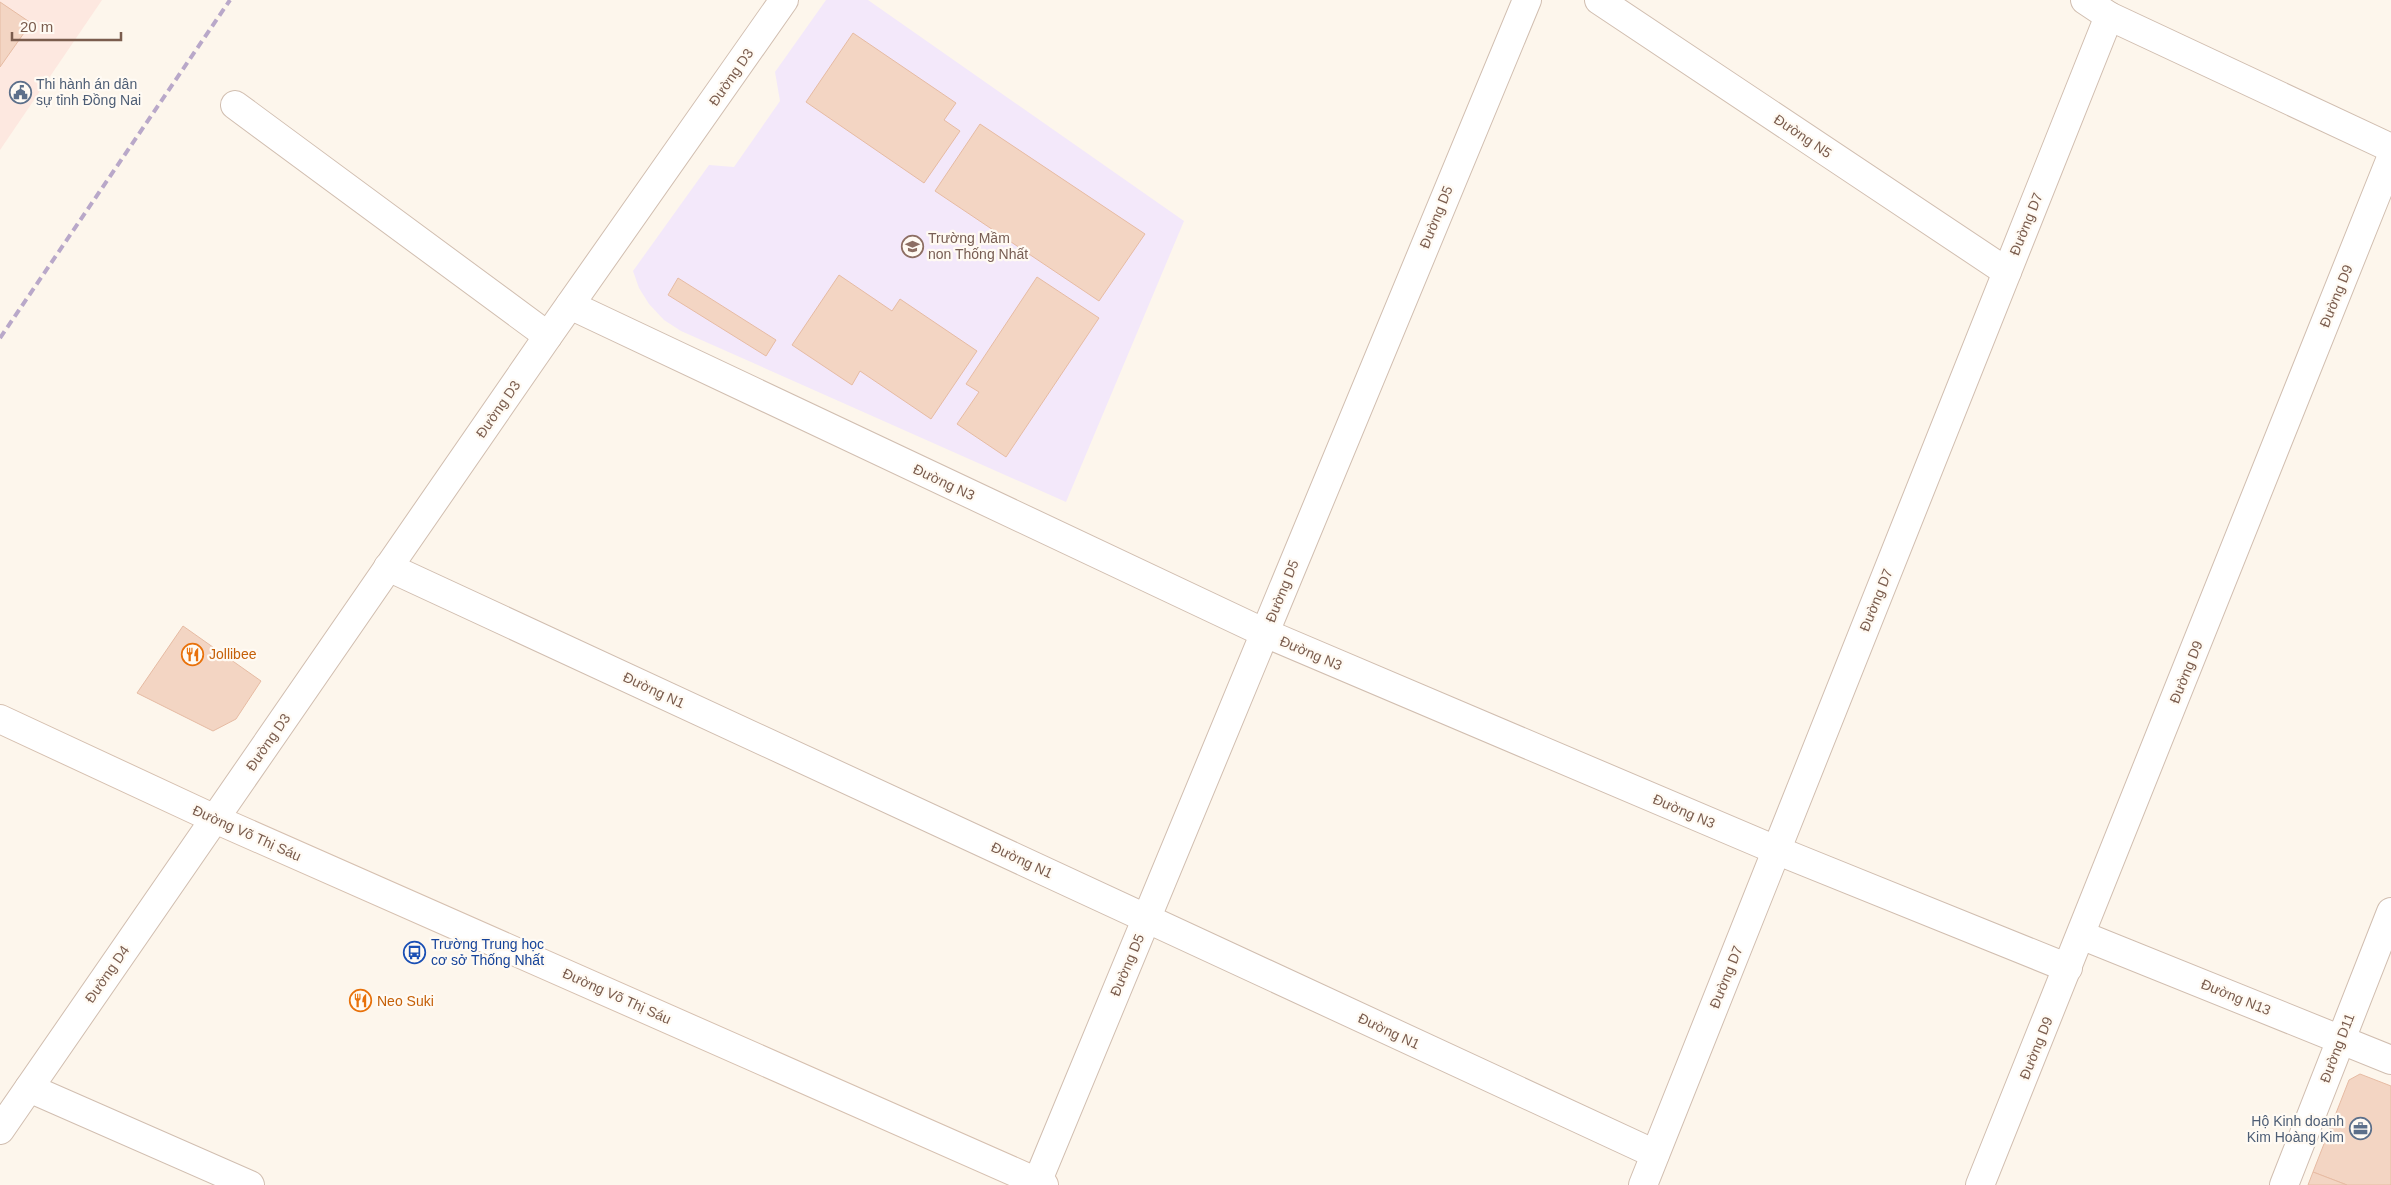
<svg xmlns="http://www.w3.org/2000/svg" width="2391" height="1185" font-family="Arial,sans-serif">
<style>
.commercial{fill:#fde8e0}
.education{fill:#f3e8fa}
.building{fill:#f3d5c3;stroke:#e6bba3}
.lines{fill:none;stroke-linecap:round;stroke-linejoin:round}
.minor-casing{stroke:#d1beb0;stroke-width:30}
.secondary-casing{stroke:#d6c0b0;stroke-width:30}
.minor{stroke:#fff;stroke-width:28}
.secondary{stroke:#fff;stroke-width:28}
.rail{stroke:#b9a8c9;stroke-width:4;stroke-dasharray:8 5;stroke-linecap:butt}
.labels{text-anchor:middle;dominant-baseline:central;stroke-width:4.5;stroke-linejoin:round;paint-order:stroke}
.street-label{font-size:14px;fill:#7a5c4d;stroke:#fffaf3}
.service-label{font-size:14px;fill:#4e5e75;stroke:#fffaf3;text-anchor:start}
.education-label{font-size:14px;fill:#785e54;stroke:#fffaf3;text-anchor:start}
.food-label{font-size:14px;fill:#c56008;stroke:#fffaf3;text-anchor:start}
.transit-label{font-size:14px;fill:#164399;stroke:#fffaf3;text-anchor:start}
</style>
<rect width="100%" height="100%" fill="#fdf6ec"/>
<!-- commercial -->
<path class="commercial" d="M 0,0 L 102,0 L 0,150 Z"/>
<!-- education -->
<path class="education" d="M 826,0 L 868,0 L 1184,221 L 1066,502 L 681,331 L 664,320 L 649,304 L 639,288 L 633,271 L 709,165 L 734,167 L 780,101 L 775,72 Z"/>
<!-- building -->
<g class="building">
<path d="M 0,2 L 31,23 L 0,67 Z"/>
<path d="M 853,33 L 956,103 L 944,120 L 960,131 L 924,183 L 806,102 Z"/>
<path d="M 980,124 L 1145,234 L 1099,301 L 935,191 Z"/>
<path d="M 839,275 L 892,311 L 900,299 L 977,351 L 931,419 L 860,371 L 852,385 L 792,345 Z"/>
<path d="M 1037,277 L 1099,318 L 1006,457 L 957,424 L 979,392 L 966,384 Z"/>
<path d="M 678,278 L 776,340 L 766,356 L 668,295 Z"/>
<path d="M 183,626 L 261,681 L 236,719 L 213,731 L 137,693 Z"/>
<path d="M 2360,1074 L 2391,1086 L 2391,1185 L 2347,1185 L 2313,1172 L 2349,1080 Z"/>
<path d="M 2313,1172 L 2347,1185 L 2308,1185 Z"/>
</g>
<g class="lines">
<defs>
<g id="minor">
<path d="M 1599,0 L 2007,272"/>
<path d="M 2085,0 L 2109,16 L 2391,148"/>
<path d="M 235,105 L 548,336"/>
<path d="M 570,305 L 1265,633 L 1776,850 L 2068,968"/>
<path d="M 388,567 L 1655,1154"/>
<path d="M 2081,935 L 2391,1060"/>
<path d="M 29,1088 L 250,1185"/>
<path d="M 0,1130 L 548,336 L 784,0"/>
<path d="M 1036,1185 L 1527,0"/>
<path d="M 1643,1185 L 2109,16"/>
<path d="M 1980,1185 L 2391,158"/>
<path d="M 2284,1185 L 2391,912"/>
</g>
<path id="secondary" d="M 0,719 L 215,819 L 1044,1185"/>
</defs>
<!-- minor casing -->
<use href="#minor" class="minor-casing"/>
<!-- secondary casing -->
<use href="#secondary" class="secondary-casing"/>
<!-- minor -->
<use href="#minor" class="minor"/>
<!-- secondary -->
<use href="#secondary" class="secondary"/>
<!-- rail -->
<path class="rail" d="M 0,338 L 230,0"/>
</g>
<!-- icons -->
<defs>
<symbol id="civic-ring" viewBox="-11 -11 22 22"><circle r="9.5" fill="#fffaf3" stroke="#5c6f8a" stroke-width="1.5"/><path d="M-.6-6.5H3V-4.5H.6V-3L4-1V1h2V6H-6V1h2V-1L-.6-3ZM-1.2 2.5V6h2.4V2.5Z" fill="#5c6f8a"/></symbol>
<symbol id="school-ring" viewBox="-11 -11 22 22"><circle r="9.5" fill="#fffaf3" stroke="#8d6e63" stroke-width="1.5"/><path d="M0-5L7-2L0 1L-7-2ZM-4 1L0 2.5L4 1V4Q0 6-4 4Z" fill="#8d6e63"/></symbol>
<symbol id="restaurant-ring" viewBox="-11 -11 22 22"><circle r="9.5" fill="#fffaf3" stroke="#e8710a" stroke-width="1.5"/><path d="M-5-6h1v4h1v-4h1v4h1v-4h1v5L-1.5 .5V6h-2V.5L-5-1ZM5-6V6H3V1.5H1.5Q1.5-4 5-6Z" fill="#e8710a"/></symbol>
<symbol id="bus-ring" viewBox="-11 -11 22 22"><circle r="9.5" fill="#fffaf3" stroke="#1a4fb4" stroke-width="1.5"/><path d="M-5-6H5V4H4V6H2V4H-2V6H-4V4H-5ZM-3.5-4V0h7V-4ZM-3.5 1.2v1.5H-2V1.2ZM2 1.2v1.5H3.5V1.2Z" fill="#1a4fb4"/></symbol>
<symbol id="office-ring" viewBox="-11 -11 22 22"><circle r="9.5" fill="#fffaf3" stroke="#5c6f8a" stroke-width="1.5"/><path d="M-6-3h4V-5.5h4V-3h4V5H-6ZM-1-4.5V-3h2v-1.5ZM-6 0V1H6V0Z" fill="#5c6f8a"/></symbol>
</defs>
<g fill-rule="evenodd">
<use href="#civic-ring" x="8" y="80" width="25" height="25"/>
<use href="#school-ring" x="900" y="234" width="25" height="25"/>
<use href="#restaurant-ring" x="180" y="642" width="25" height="25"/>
<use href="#bus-ring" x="402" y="940" width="25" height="25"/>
<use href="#restaurant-ring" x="348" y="988" width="25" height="25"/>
<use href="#office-ring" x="2348" y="1116" width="25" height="25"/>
</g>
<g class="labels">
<!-- street labels -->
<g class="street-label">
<text transform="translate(731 77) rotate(-55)">Đường D3</text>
<text transform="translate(1803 136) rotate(34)">Đường N5</text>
<text transform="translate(1436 217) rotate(-68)">Đường D5</text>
<text transform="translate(2026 224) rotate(-68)">Đường D7</text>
<text transform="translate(2336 296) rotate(-68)">Đường D9</text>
<text transform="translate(498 409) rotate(-55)">Đường D3</text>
<text transform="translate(944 482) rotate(25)">Đường N3</text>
<text transform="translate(1282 591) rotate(-68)">Đường D5</text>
<text transform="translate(1876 600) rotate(-68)">Đường D7</text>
<text transform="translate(1311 653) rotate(23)">Đường N3</text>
<text transform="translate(2186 672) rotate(-68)">Đường D9</text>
<text transform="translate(654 690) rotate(25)">Đường N1</text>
<text transform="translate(268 742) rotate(-55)">Đường D3</text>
<text transform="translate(1684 811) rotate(23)">Đường N3</text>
<text transform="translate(247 833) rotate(24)">Đường Võ Thị Sáu</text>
<text transform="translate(1022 860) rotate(25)">Đường N1</text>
<text transform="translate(1127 965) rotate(-67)">Đường D5</text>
<text transform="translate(107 974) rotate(-55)">Đường D4</text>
<text transform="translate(1726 977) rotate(-68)">Đường D7</text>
<text transform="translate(617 996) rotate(24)">Đường Võ Thị Sáu</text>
<text transform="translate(2236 997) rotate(22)">Đường N13</text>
<text transform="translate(1389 1031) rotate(25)">Đường N1</text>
<text transform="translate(2036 1048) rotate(-68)">Đường D9</text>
<text transform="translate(2337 1048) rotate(-69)">Đường D11</text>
</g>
<!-- service labels -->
<g class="service-label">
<text x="36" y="84">Thi hành án dân<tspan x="36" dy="16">sự tỉnh Đồng Nai</tspan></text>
<text x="2344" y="1121" text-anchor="end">Hộ Kinh doanh<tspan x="2344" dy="16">Kim Hoàng Kim</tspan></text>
</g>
<!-- education labels -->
<g class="education-label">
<text x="928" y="238">Trường Mầm<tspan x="928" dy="16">non Thống Nhất</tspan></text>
</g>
<!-- food labels -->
<g class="food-label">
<text x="209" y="654">Jollibee</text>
<text x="377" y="1001">Neo Suki</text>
</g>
<!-- transit labels -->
<g class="transit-label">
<text x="431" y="944">Trường Trung học<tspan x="431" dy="16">cơ sở Thống Nhất</tspan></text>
</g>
</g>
<!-- scale -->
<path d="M12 32v8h109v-8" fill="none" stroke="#7a5c4d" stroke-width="2.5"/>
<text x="20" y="32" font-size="15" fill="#7a5c4d" stroke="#fffaf3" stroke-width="4" paint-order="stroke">20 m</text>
</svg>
